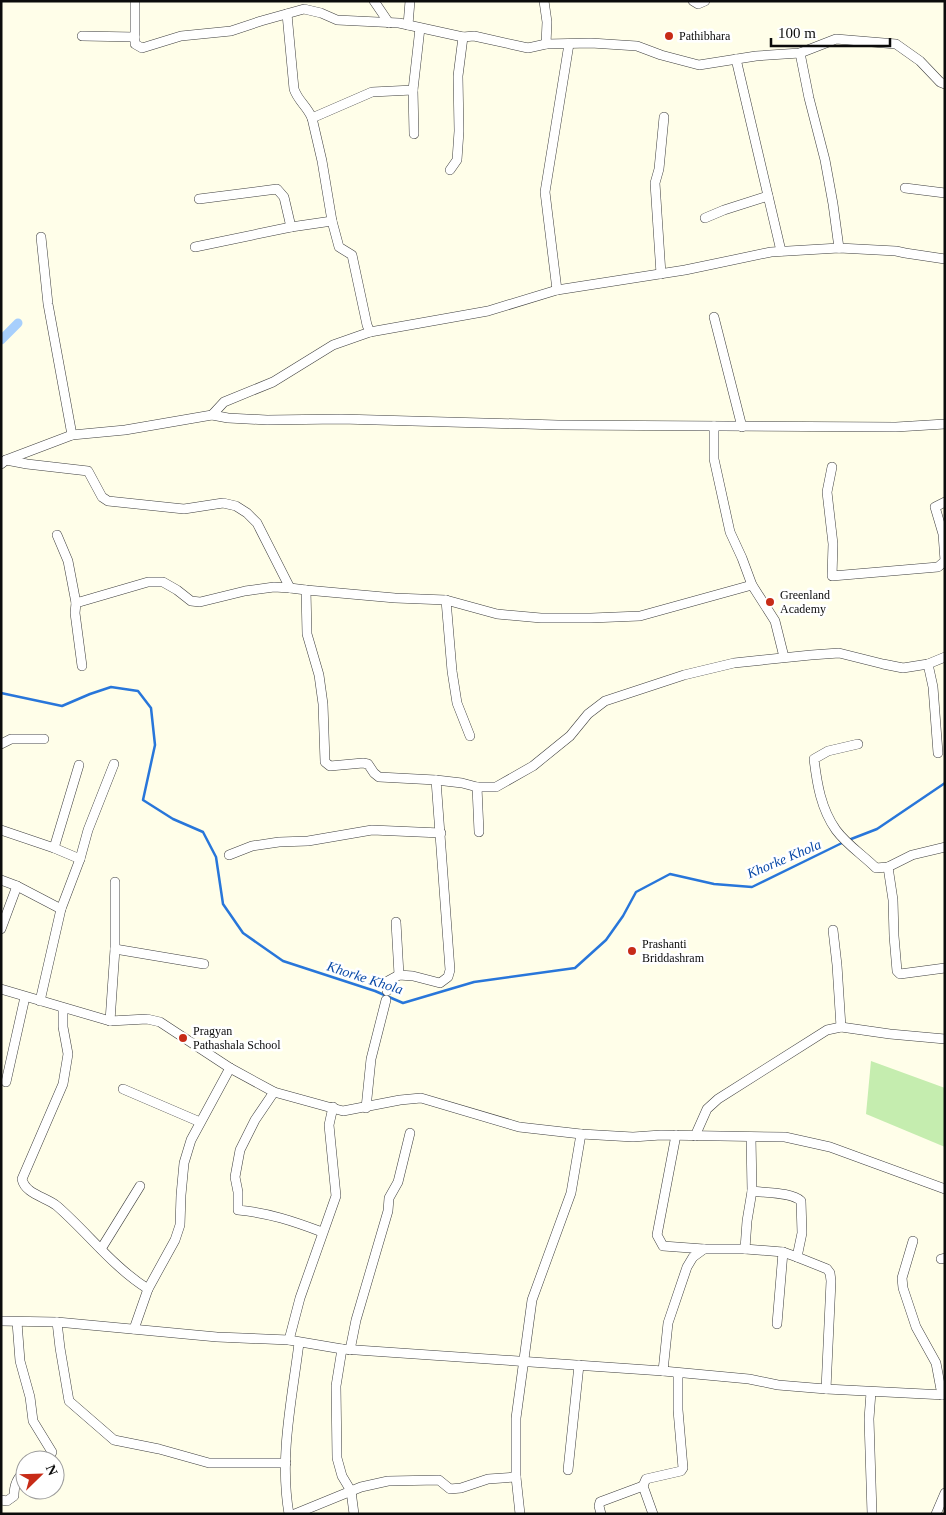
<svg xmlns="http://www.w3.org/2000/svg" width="946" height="1515" font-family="'Times New Roman',serif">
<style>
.green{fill:#c5edaf}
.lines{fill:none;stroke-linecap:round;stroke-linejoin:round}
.stream{stroke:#2876da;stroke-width:2.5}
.canal{stroke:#a7cffc;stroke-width:9}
.street-casing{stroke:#3e3e3e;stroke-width:10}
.street{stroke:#fff;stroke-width:9}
.poi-dot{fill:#c72b17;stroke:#fff;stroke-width:2}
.labels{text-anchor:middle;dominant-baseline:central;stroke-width:5;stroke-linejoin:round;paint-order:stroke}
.poi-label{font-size:12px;fill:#0b0b0b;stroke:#fff;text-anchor:start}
.water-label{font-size:14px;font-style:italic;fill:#0949a7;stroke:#fff}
</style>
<rect width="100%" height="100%" fill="#fffee9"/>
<!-- green -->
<path class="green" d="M 871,1061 L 945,1088 L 945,1147 L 866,1114 Z"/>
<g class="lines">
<!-- stream -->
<path class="stream" d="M 1,693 L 62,706 L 90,694 L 111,687 L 138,691 L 151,708 L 155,745 L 143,800 L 173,819 L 203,832 L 216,857 L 223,904 L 243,933 L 283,961 L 375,991 L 403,1003 L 474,982 L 575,968 L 606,940 L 623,916 L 636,892 L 670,874 L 714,884 L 752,887 L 846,841 L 877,829 L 945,783"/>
<!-- canal -->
<path class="canal" d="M 1,340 L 18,323"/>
<defs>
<g id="street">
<path d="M 135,1 L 135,44 L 142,48 L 181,36 L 231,31 L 261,21 L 304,9 L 321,13 L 337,20 L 399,23 L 463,37 L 474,36 L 528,48 L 546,44 L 591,43 L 637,46 L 661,55 L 699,65 L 756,56 L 800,53 L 836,39 L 896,44 L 920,61 L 940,82 L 945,84"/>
<path d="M 374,1 L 389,23"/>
<path d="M 544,1 L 547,22 L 546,44"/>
<path d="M 693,1 L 698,4 L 705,1"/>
<path d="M 287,14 L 294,89 C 298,101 307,106 312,118"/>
<path d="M 408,25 L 410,1"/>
<path d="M 82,36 L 135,37"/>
<path d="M 800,53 L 809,98 L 825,160 L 833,204 L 839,248"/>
<path d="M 736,59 L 781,251"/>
<path d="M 413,90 L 414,134"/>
<path d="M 450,170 L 457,160 L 459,131 L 458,76 L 463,37"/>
<path d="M 905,188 L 945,193"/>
<path d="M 199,199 L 277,189 L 284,197 L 291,227"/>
<path d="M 705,218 L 724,210 L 768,196"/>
<path d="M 332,221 L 339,247 L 352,255 L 367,325 L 370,332"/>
<path d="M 41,237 L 48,304 L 72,435"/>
<path d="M 195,247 L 291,227 L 332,221 L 322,161 L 312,118 L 372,92 L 413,90 L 420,28"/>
<path d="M 661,274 L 655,183 L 659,169 L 664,117"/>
<path d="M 557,290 L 545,192 L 569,44"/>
<path d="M 714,317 L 742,427"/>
<path d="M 212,415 L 224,402 L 273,382 L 333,345 L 370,332 L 488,311 L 557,290 L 685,270 L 771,252 L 839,248 L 896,251 L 905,253 L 945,259"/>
<path d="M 714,426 L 714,459 L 730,532 L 742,558 L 752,585 L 775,621 L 784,657"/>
<path d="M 6,460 L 27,464 L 88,471 L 102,497 L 108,501 L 184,509 L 223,503 L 236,506 L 247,513 L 257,523 L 290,588"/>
<path d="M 1,464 L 6,460 L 72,435 L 125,430 L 212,415 L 228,418 L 267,420 L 341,419 L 558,425 L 896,427 L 945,424"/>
<path d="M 832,467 L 827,492 L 833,544 L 832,576 L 938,567 L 945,561 L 943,534 L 935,507 L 945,502"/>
<path d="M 57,535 L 68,561 L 76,603 L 148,582 L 163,582 L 177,590 L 191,601 L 200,602 L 245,591 L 274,587 L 290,588 L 306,590 L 395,598 L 446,600 L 497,614 L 541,618 L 591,618 L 640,616 L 752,585"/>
<path d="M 306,590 L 307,634 L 319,675 L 323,704 L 325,762 L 330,766 L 363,763 L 368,764 L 374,773 L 379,777 L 436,780"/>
<path d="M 446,600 L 452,671 L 457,703 L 470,736"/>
<path d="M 76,603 L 75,613 L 82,666"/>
<path d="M 928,664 L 933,687 L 938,753"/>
<path d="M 1,744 L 11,739 L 44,739"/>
<path d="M 858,744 L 828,751 L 814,759 C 817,784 821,809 836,830 C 847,845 863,855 876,868 L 888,867 L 912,855 L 945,847"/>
<path d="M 477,787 L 479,832"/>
<path d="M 1,830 L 54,848 L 80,859"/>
<path d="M 54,848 L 79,765"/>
<path d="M 229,855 L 252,846 L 279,842 L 308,841 L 372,830 L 441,833"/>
<path d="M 888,867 L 893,900 L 894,936 L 897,971 L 900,974 L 945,968"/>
<path d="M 1,880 L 17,886 L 61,909"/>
<path d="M 396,922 L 399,975"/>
<path d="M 1,929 L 17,886"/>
<path d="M 833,930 L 837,965 L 841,1027"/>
<path d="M 115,949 L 204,964"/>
<path d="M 1,989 L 110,1021 L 147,1019 L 160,1022 L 230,1068 L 274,1092 L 343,1111 L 400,1100 L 421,1098 L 519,1127 L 581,1134 L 633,1137 L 661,1135 L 785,1137 L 830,1147 L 945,1189"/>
<path d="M 387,991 L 388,981 L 399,975 L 413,976 L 440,983 L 448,977 L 450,970 L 436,780 L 462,783 L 477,787 L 496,787 L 533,766 L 570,736 L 588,714 L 605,701 L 684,675 L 734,663 L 811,655 L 839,653 L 883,664 L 903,668 L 928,664 L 945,657"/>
<path d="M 40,1001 L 61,909 L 80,859 L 88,830 L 114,764"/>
<path d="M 63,1008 L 63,1027 L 68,1054 L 63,1084 L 22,1179 C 25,1194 46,1197 57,1206 C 88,1233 113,1267 148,1289"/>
<path d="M 110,1021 L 115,949 L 115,882"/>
<path d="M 6,1082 L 25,997"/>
<path d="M 123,1089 L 200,1122"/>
<path d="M 274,1092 L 255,1120 L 240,1150 L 235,1177 L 238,1192 L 238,1210 C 269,1213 293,1221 322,1232"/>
<path d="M 366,1108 L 371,1059 L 386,1000"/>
<path d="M 676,1135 L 657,1235 L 663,1246 L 704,1249"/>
<path d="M 695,1136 L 707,1109 L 718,1099 L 827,1030 L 841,1027 L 890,1034 L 945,1039"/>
<path d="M 752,1191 C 765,1193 792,1192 801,1201 L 802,1233 L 797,1257 L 827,1269 L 830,1273 L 831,1281 L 826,1389"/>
<path d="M 913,1241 L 902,1278 L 903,1288 L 916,1327 L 936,1363 L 942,1395"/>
<path d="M 101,1249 L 140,1186"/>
<path d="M 745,1249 L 783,1252 L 797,1257"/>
<path d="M 941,1259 L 945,1258"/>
<path d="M 1,1321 L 57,1322 L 217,1337 L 289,1340 L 342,1349 L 663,1371 L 749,1379 L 778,1385 L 826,1389 L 945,1395"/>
<path d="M 17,1322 L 20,1361 L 30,1397 L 33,1421 L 52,1452 L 50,1456 L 45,1460"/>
<path d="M 57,1322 L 60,1348 L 69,1401 L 114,1440 L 159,1449 L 209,1463 L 286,1463"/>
<path d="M 777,1324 L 783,1252"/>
<path d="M 134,1329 L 148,1289 L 175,1240 L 180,1225 L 181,1195 L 184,1163 L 191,1140 L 230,1068"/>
<path d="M 289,1340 L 300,1298 L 336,1196 L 329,1125 L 333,1107"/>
<path d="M 342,1349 L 336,1386 L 337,1458 L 342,1476 L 351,1491 L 354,1514"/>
<path d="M 350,1350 L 356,1320 L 388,1211 L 389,1198 L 398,1182 L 410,1133"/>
<path d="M 663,1371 L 668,1323 L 687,1267 L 693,1257 L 704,1249 L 745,1249 L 747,1221 L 752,1191 L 751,1137"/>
<path d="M 871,1392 L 869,1419 L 872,1514"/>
<path d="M 568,1470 L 579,1365"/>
<path d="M 1,1500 L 7,1501 L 14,1496 C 14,1486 16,1478 25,1472"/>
<path d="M 289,1514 C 279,1457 292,1399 299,1343"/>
<path d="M 295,1514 L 361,1487 L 388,1481 L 439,1480 L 450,1489 L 461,1488 L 488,1479 L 516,1477"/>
<path d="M 520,1514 L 516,1477 L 516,1418 L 532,1300 L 571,1193 L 581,1134"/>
<path d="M 601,1514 L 599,1506 L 600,1502 L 643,1486"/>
<path d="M 653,1514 L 643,1486 L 646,1479 L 681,1471 L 683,1468 L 678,1410 L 678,1373"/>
<path d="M 936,1514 L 945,1493"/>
</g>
</defs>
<!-- street casing -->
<use href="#street" class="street-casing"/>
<!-- street -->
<use href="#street" class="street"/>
</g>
<!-- markers -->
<g class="poi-dot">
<circle cx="669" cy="36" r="5"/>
<circle cx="770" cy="602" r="5"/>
<circle cx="632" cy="951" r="5"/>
<circle cx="183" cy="1038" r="5"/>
</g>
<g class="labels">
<!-- poi labels -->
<g class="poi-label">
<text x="679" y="36">Pathibhara</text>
<text x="780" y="595">Greenland<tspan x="780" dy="14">Academy</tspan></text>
<text x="642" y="944">Prashanti<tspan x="642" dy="14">Briddashram</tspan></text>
<text x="193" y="1031">Pragyan<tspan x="193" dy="14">Pathashala School</tspan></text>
</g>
<!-- water labels -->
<g class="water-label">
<text transform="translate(784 859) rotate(-23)">Khorke Khola</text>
<text transform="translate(365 978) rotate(18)">Khorke Khola</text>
</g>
</g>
<!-- border -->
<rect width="946" height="1515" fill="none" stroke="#0b0b0b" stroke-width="5"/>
<!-- north arrow -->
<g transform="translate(40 1475) rotate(67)"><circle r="24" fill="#ffffff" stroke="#9d9d9d"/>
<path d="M0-4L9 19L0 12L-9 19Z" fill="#c72b17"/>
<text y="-8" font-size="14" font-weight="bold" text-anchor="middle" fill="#0b0b0b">N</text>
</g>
<!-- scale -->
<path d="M771 38v8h119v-8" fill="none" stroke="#0b0b0b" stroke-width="2.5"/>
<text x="778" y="38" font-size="15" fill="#0b0b0b" stroke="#ffffff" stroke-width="4" paint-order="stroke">100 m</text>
</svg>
